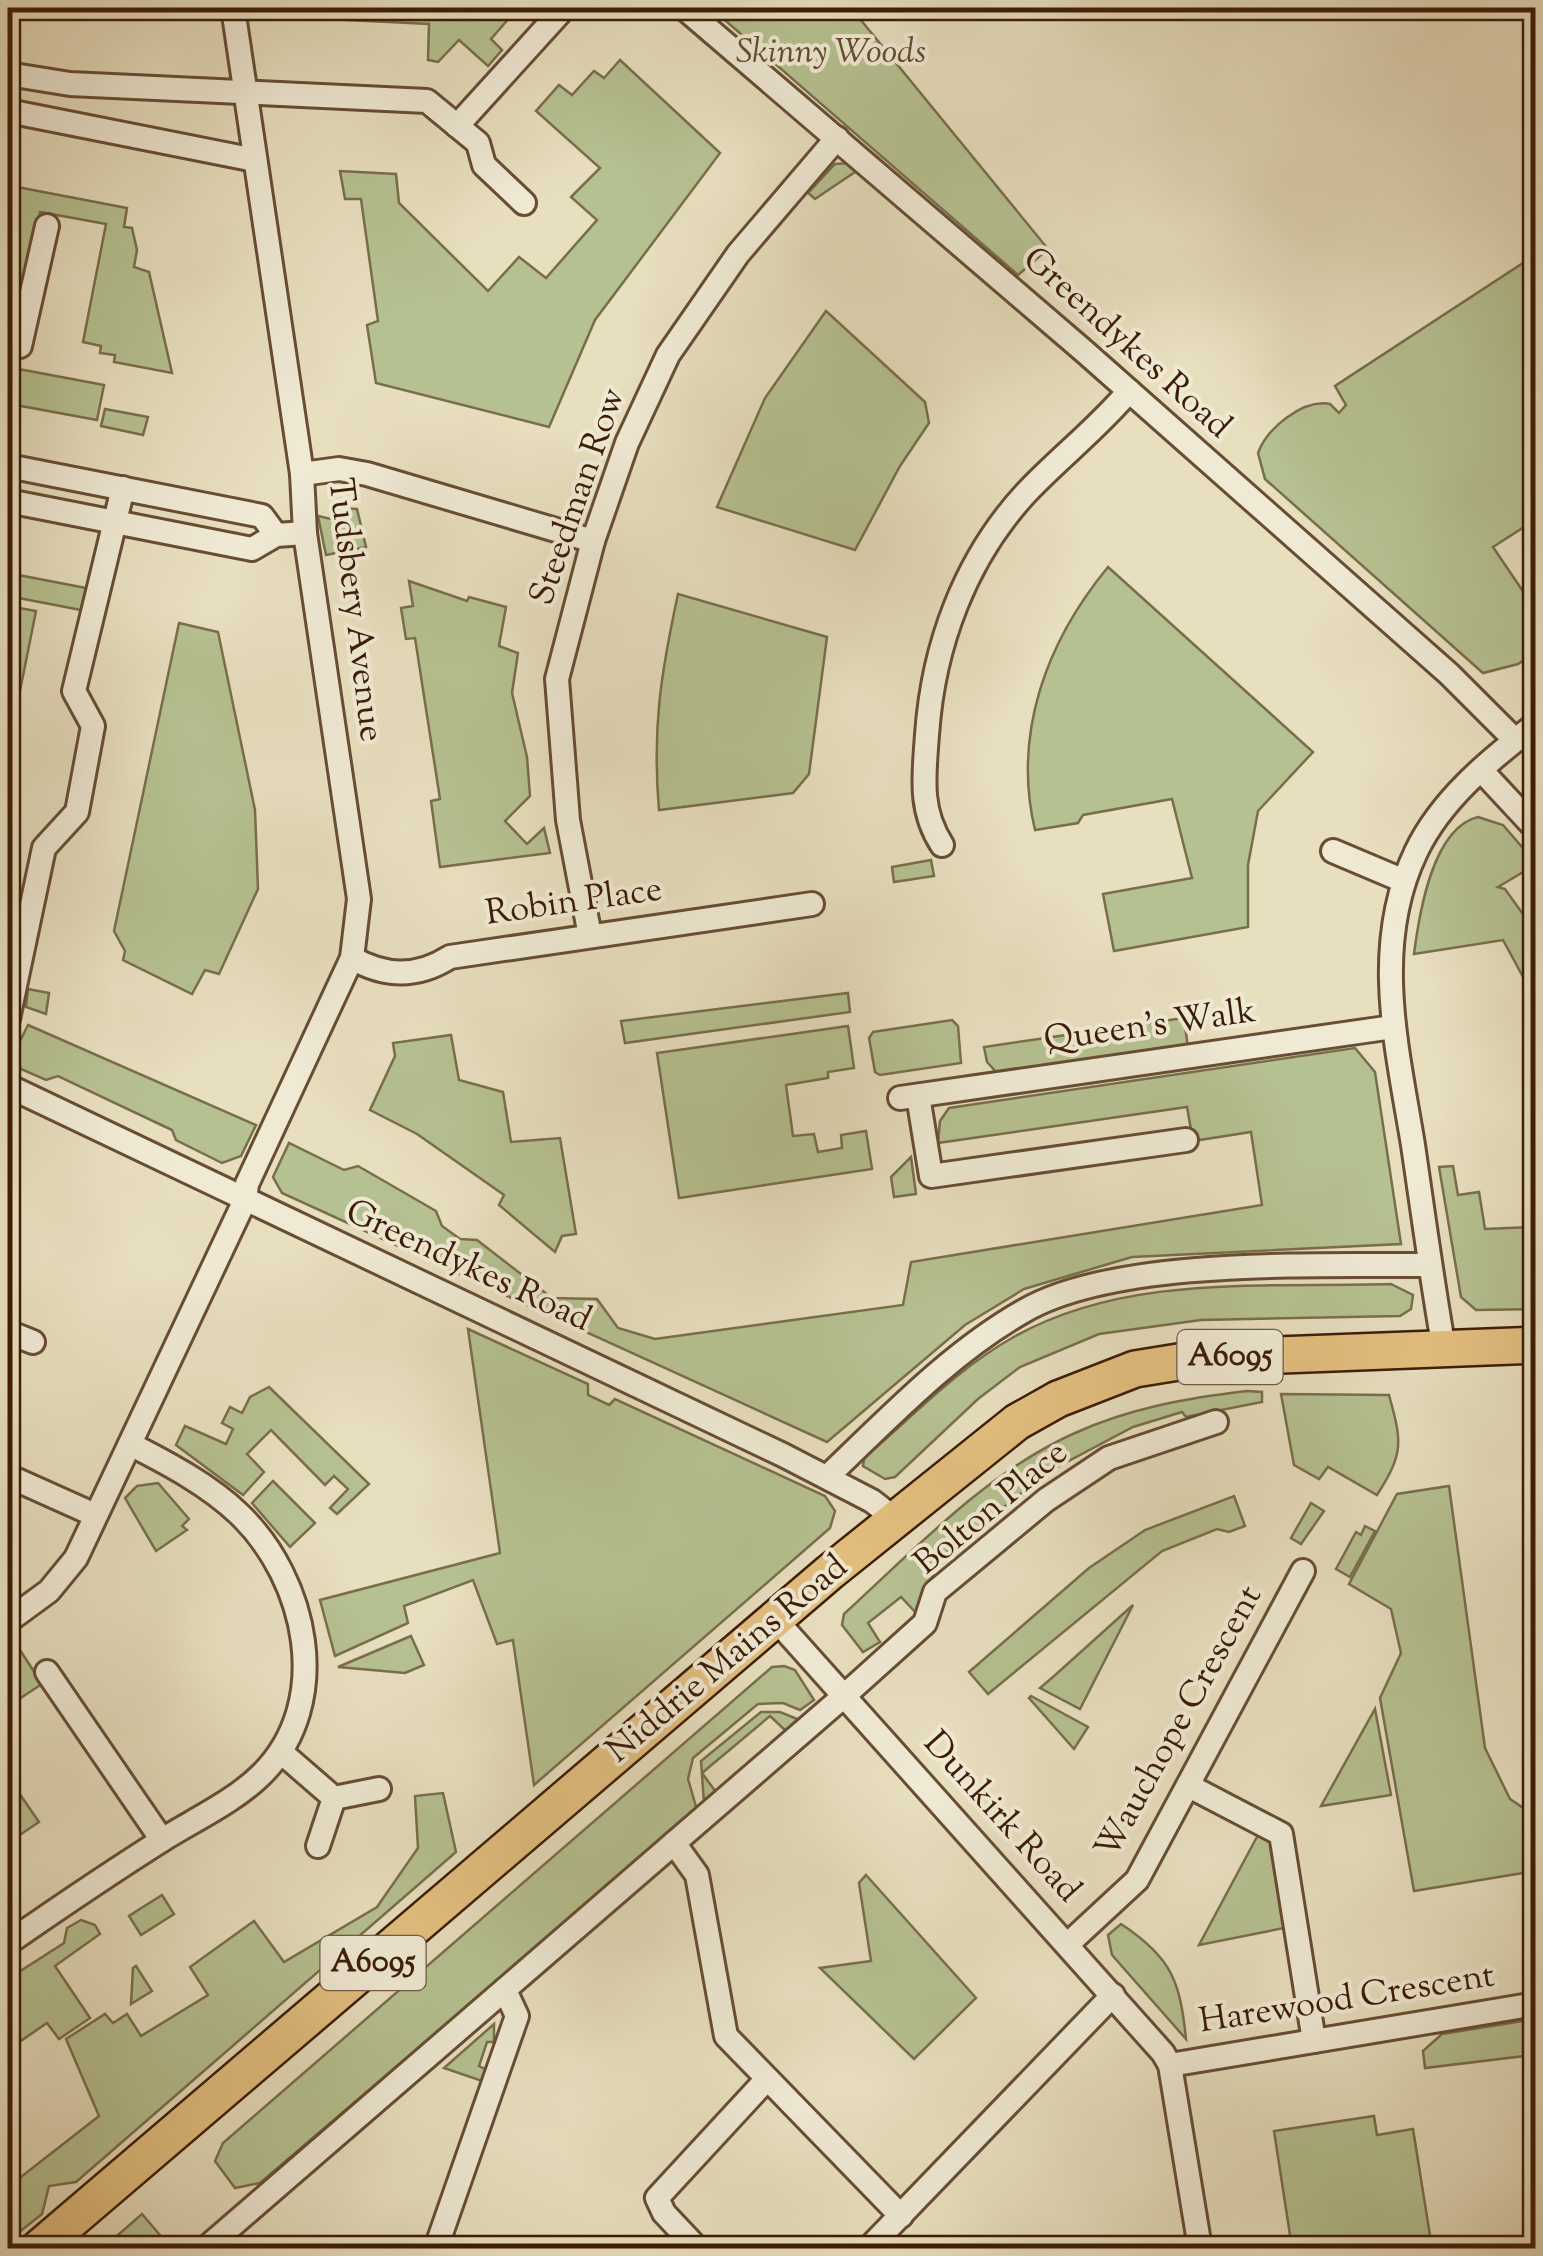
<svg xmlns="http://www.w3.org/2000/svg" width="1543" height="2256" font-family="'Sorts Mill Goudy',serif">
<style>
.green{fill:#b6c191;stroke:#796e4c;stroke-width:2.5}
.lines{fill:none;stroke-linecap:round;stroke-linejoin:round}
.street-casing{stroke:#674d34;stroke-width:28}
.primary-casing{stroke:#3c1c06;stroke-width:40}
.street{stroke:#f0ead5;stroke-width:22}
.primary{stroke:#e4c080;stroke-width:35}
.labels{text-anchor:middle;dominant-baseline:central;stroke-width:8;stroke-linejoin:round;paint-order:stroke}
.shield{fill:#f0ead5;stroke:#725a44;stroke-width:2.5}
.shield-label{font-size:32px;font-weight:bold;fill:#3c1c06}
.park-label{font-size:35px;font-style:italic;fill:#614e30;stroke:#f0ead5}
.street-label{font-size:35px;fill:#3c1c06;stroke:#f0ead5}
</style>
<rect width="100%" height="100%" fill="#e8dfbf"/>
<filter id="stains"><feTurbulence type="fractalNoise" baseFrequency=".002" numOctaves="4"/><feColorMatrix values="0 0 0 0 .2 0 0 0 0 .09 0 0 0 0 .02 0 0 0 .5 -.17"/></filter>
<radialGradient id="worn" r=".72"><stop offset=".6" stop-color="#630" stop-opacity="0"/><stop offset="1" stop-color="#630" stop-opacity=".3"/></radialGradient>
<!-- green -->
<g class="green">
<path d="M 326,8 L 549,8 L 535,22 L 518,8 L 491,39 L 502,50 L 488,66 L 459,40 L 438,62 L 428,60 L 429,24 L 327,19 Z"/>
<path d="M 711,8 L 851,8 L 1048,249 L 1018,275 Z"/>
<path d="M 620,60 L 720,153 L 595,320 L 549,427 L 376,383 L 367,325 L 378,321 L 361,199 L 345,199 L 340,171 L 396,174 L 399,203 L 488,291 L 519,257 L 546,278 L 597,220 L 571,197 L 600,168 L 536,111 L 559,85 L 572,95 L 594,71 L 604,78 Z"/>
<path d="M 851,163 L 858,170 L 815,199 L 808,193 L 835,164 Z"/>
<path d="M 12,186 L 127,208 L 124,227 L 132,228 L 137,250 L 134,267 L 149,272 L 172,373 L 114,362 L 115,355 L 100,353 L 101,346 L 83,342 L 106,224 L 40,212 L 26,284 L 8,280 Z"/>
<path d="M 1535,255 L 1535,520 L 1493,547 L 1535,609 L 1535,653 L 1518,664 L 1483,673 L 1265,479 L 1258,453 C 1267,428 1303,399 1330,404 L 1339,413 L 1346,405 L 1335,386 Z"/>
<path d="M 826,311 L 925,402 L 929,423 L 900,466 L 855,550 L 717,507 L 765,398 Z"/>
<path d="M 8,367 L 104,385 L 97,420 L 10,404 L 8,409 Z"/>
<path d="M 105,409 L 148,417 L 143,435 L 101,426 Z"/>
<path d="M 334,508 L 357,509 L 366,547 L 326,555 L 318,516 L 335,520 Z"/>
<path d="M 1108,567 L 1313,752 L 1258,811 L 1248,865 L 1248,927 L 1114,951 L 1103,894 L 1192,878 L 1172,799 L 1083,815 L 1078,823 L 1035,830 C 1012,733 1047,641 1108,567 Z"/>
<path d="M 8,573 L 86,588 L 81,610 L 8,596 Z"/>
<path d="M 409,581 L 467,601 L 469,597 L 506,607 L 499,646 L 518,653 L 512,693 L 527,757 L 530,796 L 505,821 L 527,844 L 544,828 L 550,853 L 440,867 L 431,801 L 440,799 L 415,638 L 406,639 L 401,608 L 413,606 Z"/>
<path d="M 678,594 L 827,637 L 809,774 L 793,793 L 659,810 C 652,728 661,673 678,594 Z"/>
<path d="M 8,606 L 36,611 L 8,751 Z"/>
<path d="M 179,623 L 218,632 L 255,810 L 258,889 L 219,974 L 205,970 L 192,994 L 123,960 L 125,951 L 114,931 Z"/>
<path d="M 1478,817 L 1503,825 L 1535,862 L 1535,871 L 1528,875 L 1525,871 L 1498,887 L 1505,889 L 1535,931 L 1535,999 L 1503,940 L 1414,954 C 1419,915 1432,828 1478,817 Z"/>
<path d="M 931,860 L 934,876 L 894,882 L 892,867 Z"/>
<path d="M 28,989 L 49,993 L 46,1014 L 26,1007 Z"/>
<path d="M 848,993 L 850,1012 L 625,1043 L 621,1021 Z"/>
<path d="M 1184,1018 L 1188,1048 L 998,1074 L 987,1062 L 984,1047 Z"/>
<path d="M 952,1020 L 958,1026 L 961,1063 L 880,1075 L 875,1072 L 869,1038 L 873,1032 Z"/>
<path d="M 28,1025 L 256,1125 L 241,1156 L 222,1163 L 176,1140 L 172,1130 L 58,1076 L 46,1080 L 21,1069 L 14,1053 Z"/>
<path d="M 848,1026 L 854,1068 L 828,1072 L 828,1078 L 786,1085 L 793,1136 L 814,1134 L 818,1152 L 842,1148 L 841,1135 L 866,1131 L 872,1169 L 679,1198 L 657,1053 Z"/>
<path d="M 451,1035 L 459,1080 L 503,1092 L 511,1142 L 560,1138 L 576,1234 L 562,1236 L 555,1252 L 499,1205 L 504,1195 L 417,1134 L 370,1110 L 395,1056 L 393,1043 Z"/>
<path d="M 1355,1048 L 1375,1072 L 1401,1244 L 1132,1257 L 1024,1289 L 965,1325 L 827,1442 L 282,1193 L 273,1177 L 289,1143 L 344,1170 L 358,1166 L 436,1211 L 442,1226 L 460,1239 L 477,1240 L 552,1298 L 597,1299 L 618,1328 L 655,1339 L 903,1305 L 911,1262 L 1262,1205 L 1251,1132 L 1193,1141 L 1187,1107 L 938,1143 L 940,1121 L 949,1108 Z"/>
<path d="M 911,1157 L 916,1194 L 894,1197 L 891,1177 Z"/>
<path d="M 1453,1166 L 1458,1195 L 1479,1192 L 1485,1229 L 1535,1227 L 1535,1309 L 1476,1310 L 1461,1297 L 1439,1167 Z"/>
<path d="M 1391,1284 L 1413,1295 L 1411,1309 L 1400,1316 L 1201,1320 L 1099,1334 L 1020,1367 L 978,1399 L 895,1477 L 885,1479 L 863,1466 L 864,1458 C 911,1418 957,1369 1012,1338 C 1125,1273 1265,1288 1391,1284 Z"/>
<path d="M 468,1329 L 588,1384 L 588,1395 L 609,1405 L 615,1399 L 825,1496 L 835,1511 L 830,1528 L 534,1785 L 513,1640 L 497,1644 L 473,1580 L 404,1606 L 408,1623 L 335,1656 L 320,1600 L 500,1553 Z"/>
<path d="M 269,1387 L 369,1484 L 337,1514 L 330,1508 L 348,1489 L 334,1476 L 325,1485 L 271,1430 L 247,1454 L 264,1472 L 243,1495 L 176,1445 L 185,1426 L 226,1444 L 233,1429 L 222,1423 L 230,1407 L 242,1413 L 250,1397 Z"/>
<path d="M 1247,1391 L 1262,1392 L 1262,1402 L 1186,1417 L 1182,1412 L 1133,1427 L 1048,1472 L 938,1559 L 918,1615 L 901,1597 L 868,1623 L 880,1642 L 863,1652 L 842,1625 L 844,1614 C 914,1550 987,1472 1075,1433 C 1130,1408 1187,1398 1247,1391 Z"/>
<path d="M 1281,1394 L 1389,1395 C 1402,1442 1404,1453 1377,1495 L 1328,1467 L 1319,1479 L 1294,1465 Z"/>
<path d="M 273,1481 L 315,1523 L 290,1547 L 252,1503 Z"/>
<path d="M 158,1483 L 189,1519 L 182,1526 L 187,1530 L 156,1551 L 125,1498 L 137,1486 Z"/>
<path d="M 1449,1486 L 1485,1748 L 1510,1799 L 1535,1816 L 1535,1871 L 1414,1891 L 1380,1698 L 1401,1653 L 1391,1609 L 1349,1584 L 1397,1494 Z"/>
<path d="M 1234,1496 L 1245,1526 L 1229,1532 L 1217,1529 L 1162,1551 L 988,1694 L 969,1672 L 1089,1568 L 1145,1530 Z"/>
<path d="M 1311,1503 L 1324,1511 L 1301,1544 L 1291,1538 Z"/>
<path d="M 1365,1526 L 1375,1531 L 1350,1577 L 1336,1569 L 1356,1532 L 1361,1535 Z"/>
<path d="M 1133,1605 L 1080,1709 L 1040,1688 L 1053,1677 Z"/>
<path d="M 411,1636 L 424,1665 L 405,1673 L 338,1667 Z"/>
<path d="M 20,1650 L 42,1684 L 19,1699 L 13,1691 L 8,1694 L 8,1658 Z"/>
<path d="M 784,1666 L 795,1670 L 814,1700 L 800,1710 L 783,1703 L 758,1704 L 693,1758 L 688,1779 L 697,1810 L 260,2183 L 235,2188 L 215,2161 L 223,2143 L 772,1667 Z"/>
<path d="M 1031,1696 L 1088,1727 L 1074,1749 L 1029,1698 Z"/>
<path d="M 1375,1709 L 1391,1795 L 1321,1806 Z"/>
<path d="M 761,1712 L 780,1712 L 802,1721 L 788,1733 L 770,1716 L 702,1773 L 716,1792 L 704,1803 L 701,1761 Z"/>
<path d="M 8,1777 L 39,1822 L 8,1843 Z"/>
<path d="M 443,1793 L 456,1852 L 76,2182 L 49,2186 L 42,2214 L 8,2241 L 8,2187 L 99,2116 L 66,2039 L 105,2014 L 113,2023 L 127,2014 L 141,2036 L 208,1995 L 190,1967 L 254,1921 L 284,1962 L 377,1907 L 418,1848 L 415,1796 Z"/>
<path d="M 1258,1835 L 1275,1845 L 1284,1928 L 1199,1945 Z"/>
<path d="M 866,1875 L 976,1998 L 914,2059 L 820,1968 L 871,1961 L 859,1883 Z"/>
<path d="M 162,1895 L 174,1914 L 141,1935 L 129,1916 Z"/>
<path d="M 81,1920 L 95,1925 L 100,1934 L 55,1966 L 90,2018 L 59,2039 L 47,2023 L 9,2049 L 8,2043 L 19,2035 L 8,2017 L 8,1979 L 64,1943 L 67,1928 Z"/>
<path d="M 1121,1924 C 1171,1957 1180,1980 1186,2039 L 1112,1955 L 1108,1935 Z"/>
<path d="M 136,1966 L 152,1991 L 131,2004 L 133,1968 Z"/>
<path d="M 1535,2019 L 1535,2132 L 1525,2056 L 1425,2068 L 1423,2051 L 1442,2034 Z"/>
<path d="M 494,2024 L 494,2042 L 487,2042 L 479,2066 L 487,2070 L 482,2081 L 444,2068 Z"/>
<path d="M 1374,2116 L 1377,2135 L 1413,2129 L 1432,2248 L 1292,2248 L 1274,2131 Z"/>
<path d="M 142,2214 L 171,2248 L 103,2248 Z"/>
</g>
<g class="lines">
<defs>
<g id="street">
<path d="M 684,8 L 1085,352 L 1449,674 L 1515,740"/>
<path d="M 8,74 L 70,84 L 427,101 L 478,143 L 484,165 L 524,203"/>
<path d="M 8,111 L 255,160"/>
<path d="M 457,126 L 564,8"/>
<path d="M 20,346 L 47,226"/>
<path d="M 8,466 L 262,516 L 276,535"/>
<path d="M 302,474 L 339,469 L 367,474 L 593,541"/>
<path d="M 8,501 L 252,549 L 276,535 L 305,533"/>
<path d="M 1481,770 L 1536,829"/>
<path d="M 942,845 C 919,810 924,776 927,735 C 933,646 965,559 1026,493 C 1059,458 1098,428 1129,391"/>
<path d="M 1333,851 L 1404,881"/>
<path d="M 590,936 L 568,820 L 557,679 L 593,541 L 627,443 L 668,355 L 738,254 L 837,138"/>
<path d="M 352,958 C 385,977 417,978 450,957 L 812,904"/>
<path d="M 8,1019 L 44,848 L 77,812 L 93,726 L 74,691 L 123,488"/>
<path d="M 8,1086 L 783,1455 L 872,1501 L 895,1519"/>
<path d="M 918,1096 L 931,1176 L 1186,1140"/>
<path d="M 900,1098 L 1393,1027"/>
<path d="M 8,1332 L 33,1342"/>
<path d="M 1444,1349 C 1432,1281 1423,1213 1413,1145 C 1397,1047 1371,946 1416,852 C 1441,799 1491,759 1536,724"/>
<path d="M 8,1476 L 95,1515"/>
<path d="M 827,1477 C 889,1418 950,1353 1024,1311 C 1117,1257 1321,1266 1429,1265"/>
<path d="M 776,1620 L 1163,2053 L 1170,2065 L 1200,2248"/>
<path d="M 8,1621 L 49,1591 L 76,1558 L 245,1200 L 247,1184 L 352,958 L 359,899 L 305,533 L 302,474 L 233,8"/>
<path d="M 47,1672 L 162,1840"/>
<path d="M 281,1752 L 334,1798 L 318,1846"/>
<path d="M 1189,1786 L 1281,1834 L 1314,2041"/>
<path d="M 334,1798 L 379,1789"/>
<path d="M 674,1843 L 697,1875 L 726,2036 L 901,2216"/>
<path d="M 8,1943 C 60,1907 113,1871 167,1837 C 198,1818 236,1800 262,1774 C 334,1702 307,1579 239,1514 C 209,1485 167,1463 130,1444"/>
<path d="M 1068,1944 L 1137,1880 L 1303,1571"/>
<path d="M 1170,2065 L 1536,2004"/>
<path d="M 206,2248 L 844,1696 L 925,1623 L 935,1592 L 1046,1500 L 1109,1458 L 1216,1422"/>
<path d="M 436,2248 L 517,2016 L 505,1990"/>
<path d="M 697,2248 L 664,2213 L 657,2198 L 766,2080"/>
<path d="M 869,2248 L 1113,1995"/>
</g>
<path id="primary" d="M 39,2248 L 830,1572 L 1017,1422 L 1058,1399 L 1135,1369 L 1203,1358 L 1536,1345"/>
</defs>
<!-- street casing -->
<use href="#street" class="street-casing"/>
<!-- primary casing -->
<use href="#primary" class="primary-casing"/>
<!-- street -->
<use href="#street" class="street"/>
<!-- primary -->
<use href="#primary" class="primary"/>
</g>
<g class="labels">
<!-- shield labels -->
<g class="shield">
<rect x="1177.5" y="1330" width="105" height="54" rx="8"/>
<rect x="320.5" y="1936" width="105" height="54" rx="8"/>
</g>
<g class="shield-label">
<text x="1230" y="1357">A6095</text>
<text x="373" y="1963">A6095</text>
</g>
<!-- park labels -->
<g class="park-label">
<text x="831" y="53">Skinny Woods</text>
</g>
<!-- street labels -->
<g class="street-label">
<text transform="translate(1126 344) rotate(42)">Greendykes Road</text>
<text transform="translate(579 497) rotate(-71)">Steedman Row</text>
<text transform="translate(354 610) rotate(83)">Tudsbery Avenue</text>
<text transform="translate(574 903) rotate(-8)">Robin Place</text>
<text transform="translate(1150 1027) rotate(-8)">Queen's Walk</text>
<text transform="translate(468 1267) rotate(25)">Greendykes Road</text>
<text transform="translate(992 1509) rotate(-40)">Bolton Place</text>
<text transform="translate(728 1660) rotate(-40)">Niddrie Mains Road</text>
<text transform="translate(1180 1723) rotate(-61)">Wauchope Crescent</text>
<text transform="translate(1001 1818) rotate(48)">Dunkirk Road</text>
<text transform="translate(1347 2000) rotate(-9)">Harewood Crescent</text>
</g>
</g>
<!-- margin -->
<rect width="1543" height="2256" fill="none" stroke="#e8dfbf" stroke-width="40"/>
<rect x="10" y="10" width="1523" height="2236" fill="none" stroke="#3c1c06" stroke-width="5"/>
<rect x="20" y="20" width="1503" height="2216" fill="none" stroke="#3c1c06" stroke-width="2.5"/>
<rect width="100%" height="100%" filter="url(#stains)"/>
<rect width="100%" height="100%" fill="url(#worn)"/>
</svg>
